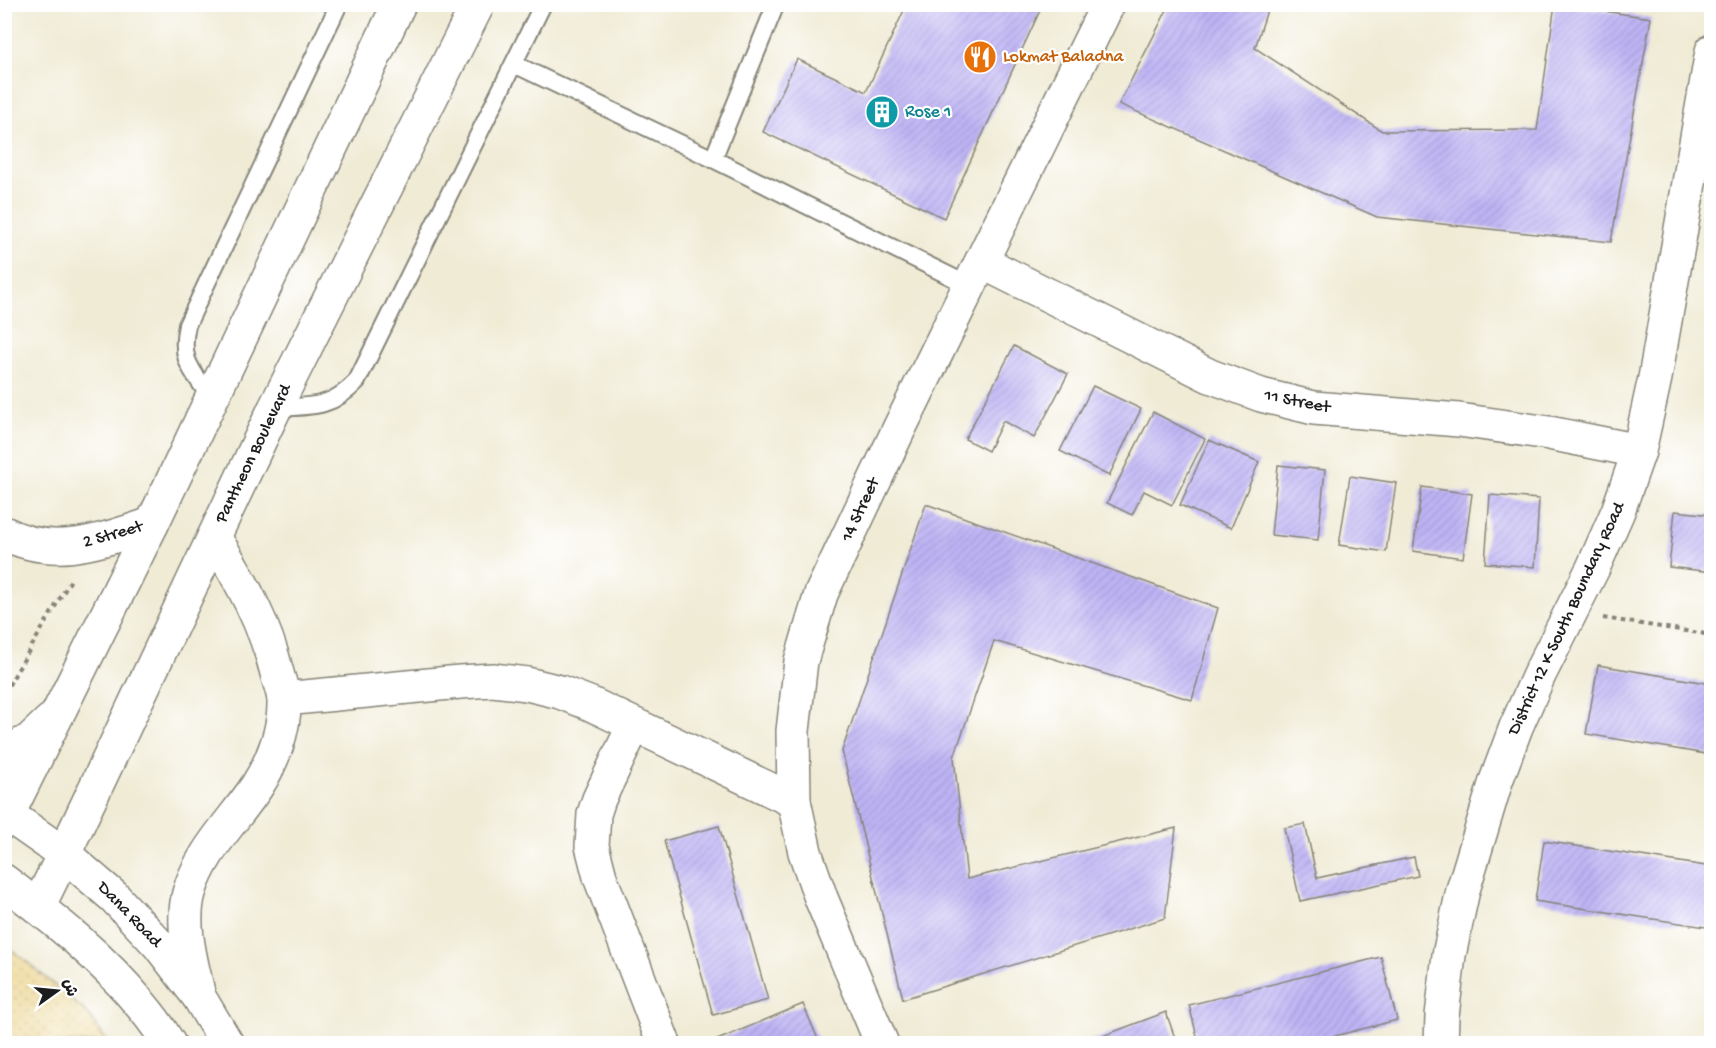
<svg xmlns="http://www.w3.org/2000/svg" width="1716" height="1048" font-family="'Gochi Hand','Playpen Sans Arabic',sans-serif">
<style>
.sand{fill:url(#sand-dots);stroke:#857b5d;stroke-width:1.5}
.building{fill:url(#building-hatch)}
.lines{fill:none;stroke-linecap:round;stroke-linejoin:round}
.service-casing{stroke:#868478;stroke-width:20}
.minor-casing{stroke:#868478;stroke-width:36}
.tertiary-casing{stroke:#868478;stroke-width:36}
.path{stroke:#868478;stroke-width:4;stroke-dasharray:4.5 4.5;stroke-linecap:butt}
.service{stroke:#fff;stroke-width:16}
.minor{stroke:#fff;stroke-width:33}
.tertiary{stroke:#fff;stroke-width:33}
.labels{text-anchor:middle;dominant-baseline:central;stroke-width:4.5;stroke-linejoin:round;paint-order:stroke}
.food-label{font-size:18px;fill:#c56008;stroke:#fff;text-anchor:start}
.culture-label{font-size:18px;fill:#0d838f;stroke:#fff;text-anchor:start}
.street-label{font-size:18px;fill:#1c1c1c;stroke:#fff}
</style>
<defs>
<pattern id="sand-dots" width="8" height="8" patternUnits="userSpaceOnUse" patternTransform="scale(1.5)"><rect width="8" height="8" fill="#eeda9e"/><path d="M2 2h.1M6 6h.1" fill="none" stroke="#ccba88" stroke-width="1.8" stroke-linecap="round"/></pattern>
<pattern id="building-hatch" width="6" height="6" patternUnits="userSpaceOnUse" patternTransform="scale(1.5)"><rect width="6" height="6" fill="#beb4f5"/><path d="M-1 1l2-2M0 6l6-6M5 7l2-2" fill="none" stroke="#a39ad1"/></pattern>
</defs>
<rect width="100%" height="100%" fill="#fff"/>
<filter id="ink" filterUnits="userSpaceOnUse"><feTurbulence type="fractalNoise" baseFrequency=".0167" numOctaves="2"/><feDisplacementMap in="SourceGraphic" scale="12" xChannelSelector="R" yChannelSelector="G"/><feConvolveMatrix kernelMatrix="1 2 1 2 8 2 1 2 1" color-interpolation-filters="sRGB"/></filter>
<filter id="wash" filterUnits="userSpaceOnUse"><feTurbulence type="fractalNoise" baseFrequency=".008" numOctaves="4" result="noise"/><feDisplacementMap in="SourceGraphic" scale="24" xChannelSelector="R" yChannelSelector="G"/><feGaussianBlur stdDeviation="1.35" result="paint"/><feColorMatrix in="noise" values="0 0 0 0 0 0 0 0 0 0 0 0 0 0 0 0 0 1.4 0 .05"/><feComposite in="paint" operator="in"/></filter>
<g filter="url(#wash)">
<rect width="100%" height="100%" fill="#f0ebd5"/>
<!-- sand -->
<path class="sand" d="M 5,945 L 25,960 L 88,1014 L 108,1043 L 5,1043 Z"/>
<g id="blocks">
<!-- building -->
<g class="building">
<path d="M 907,4 L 1043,4 L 944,218 L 763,132 L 797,59 L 866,92 Z"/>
<path d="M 1170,4 L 1269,4 L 1255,48 L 1382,131 L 1537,130 L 1555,4 L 1651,18 L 1611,242 L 1377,217 L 1119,104 Z"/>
<path d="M 1014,346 L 1068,374 L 1034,438 L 1003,421 L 988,451 L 965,439 Z"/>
<path d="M 1093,386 L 1141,409 L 1109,476 L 1060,451 Z"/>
<path d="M 1153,412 L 1205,439 L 1172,505 L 1144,491 L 1132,515 L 1107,503 Z"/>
<path d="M 1209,440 L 1259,462 L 1231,528 L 1180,505 Z"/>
<path d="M 1278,465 L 1325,470 L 1318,540 L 1271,535 Z"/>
<path d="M 1350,476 L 1396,483 L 1386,552 L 1339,545 Z"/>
<path d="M 1422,487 L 1472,494 L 1463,558 L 1413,551 Z"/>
<path d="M 1490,495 L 1539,499 L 1535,567 L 1485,563 Z"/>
<path d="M 926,504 L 1218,608 L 1192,700 L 994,641 L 954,757 L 967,879 L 1176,828 L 1165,918 L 903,999 L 842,751 Z"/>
<path d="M 1675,511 L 1712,515 L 1712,572 L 1669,567 Z"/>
<path d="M 1598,665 L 1712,684 L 1712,755 L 1586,734 Z"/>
<path d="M 1305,824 L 1317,878 L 1414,857 L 1418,876 L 1300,901 L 1284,828 Z"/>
<path d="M 719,826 L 768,1000 L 713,1015 L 664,841 Z"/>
<path d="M 1544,841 L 1712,867 L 1712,928 L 1535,901 Z"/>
<path d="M 1381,957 L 1397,1020 L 1304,1044 L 1199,1044 L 1189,1005 Z"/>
<path d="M 803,1004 L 820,1044 L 716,1044 L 715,1041 Z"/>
<path d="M 1166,1012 L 1177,1044 L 1084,1044 L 1084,1043 Z"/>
</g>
</g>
</g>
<g filter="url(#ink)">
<use href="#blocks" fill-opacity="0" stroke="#868478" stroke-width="1.5"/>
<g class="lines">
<defs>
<g id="service">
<path d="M 514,64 L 713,159 L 970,286"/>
<path d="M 713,159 L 776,4"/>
<path d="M 211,398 C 192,370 179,361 187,325 L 339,4"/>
<path d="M 275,408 C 310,406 331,409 357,381 L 543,4"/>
</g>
<g id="minor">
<path d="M 982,262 L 1210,376 L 1261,395 L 1314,408 L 1459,420 L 1549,433 L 1639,451"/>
<path d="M 4,533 C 55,560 102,540 152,524"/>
<path d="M 284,699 L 460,682 L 493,680 L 527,684 L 560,692 L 591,704 L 794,801"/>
<path d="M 634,725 L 599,799 L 594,814 L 592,846 L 600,877 L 664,1044"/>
<path d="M 199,997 C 192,964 180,926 189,893 C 201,851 234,821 257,786 C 273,761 285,729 284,700 C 283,691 279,681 277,673 C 265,624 241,580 214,537"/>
<path d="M 882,1044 L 821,898 L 805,852 L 794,801 L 793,731 L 801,661 L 821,594 L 899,429 L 1108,4"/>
<path d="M 1441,1044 L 1442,1016 L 1449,955 L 1463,890 L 1496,781 L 1516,727 L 1539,675 L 1593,568 L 1618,511 L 1639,451 L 1655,378 L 1712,51"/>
</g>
<g id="tertiary">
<path d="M 4,754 L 30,740 L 50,721"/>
<path d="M 4,812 L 64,854 L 114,897 L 159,945 L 199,997 L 227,1044"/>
<path d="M 4,822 L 152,524 L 399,4"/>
<path d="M 4,881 C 55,920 101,956 142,1006 C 152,1018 161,1030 169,1044"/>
<path d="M 38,907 L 64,854 L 275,408 L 478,4"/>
</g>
</defs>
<!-- service casing -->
<use href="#service" class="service-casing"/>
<!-- minor casing -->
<use href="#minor" class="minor-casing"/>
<!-- tertiary casing -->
<use href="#tertiary" class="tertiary-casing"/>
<!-- path -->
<g class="path">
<path d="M 1603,618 L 1712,635"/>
<path d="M 4,693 L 72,578"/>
</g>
<!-- service -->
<use href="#service" class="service"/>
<!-- minor -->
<use href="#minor" class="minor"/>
<!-- tertiary -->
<use href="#tertiary" class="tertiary"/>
</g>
</g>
<!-- icons -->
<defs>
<symbol id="restaurant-disc" viewBox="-11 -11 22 22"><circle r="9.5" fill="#e8710a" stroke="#fff"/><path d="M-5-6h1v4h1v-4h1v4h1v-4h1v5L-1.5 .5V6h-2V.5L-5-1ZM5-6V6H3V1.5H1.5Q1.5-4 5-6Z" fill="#fff"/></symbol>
<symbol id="building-disc" viewBox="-11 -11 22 22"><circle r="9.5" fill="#0f9aa8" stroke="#fff"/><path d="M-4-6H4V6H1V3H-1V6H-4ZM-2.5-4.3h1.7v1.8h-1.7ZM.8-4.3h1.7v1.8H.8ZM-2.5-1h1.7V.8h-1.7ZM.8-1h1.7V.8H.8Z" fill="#fff"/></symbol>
</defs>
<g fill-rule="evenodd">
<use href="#restaurant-disc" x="961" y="38" width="38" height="38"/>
<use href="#building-disc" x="863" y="93" width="38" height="38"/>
</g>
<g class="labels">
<!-- food labels -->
<g class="food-label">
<text x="1003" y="57">Lokmat Baladna</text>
</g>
<!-- culture labels -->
<g class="culture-label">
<text x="905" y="112">Rose 1</text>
</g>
<!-- street labels -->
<g class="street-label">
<text transform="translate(1297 402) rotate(11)">11 Street</text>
<text transform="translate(254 454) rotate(-64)">Pantheon Boulevard</text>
<text transform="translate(861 510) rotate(-65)">14 Street</text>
<text transform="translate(113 535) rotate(-16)">2 Street</text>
<text transform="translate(1567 619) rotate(-65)">District 12 K South Boundary Road</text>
<text transform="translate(129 915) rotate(46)">Dana Road</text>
</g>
</g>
<!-- margin -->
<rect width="1716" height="1048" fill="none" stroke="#fff" stroke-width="24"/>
<!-- north arrow -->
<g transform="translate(57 991) rotate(75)" stroke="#ffffff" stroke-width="4.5" paint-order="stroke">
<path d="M0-4.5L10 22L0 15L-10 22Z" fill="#1c1c1c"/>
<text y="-9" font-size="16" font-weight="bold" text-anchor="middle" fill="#1c1c1c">ش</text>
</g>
</svg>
